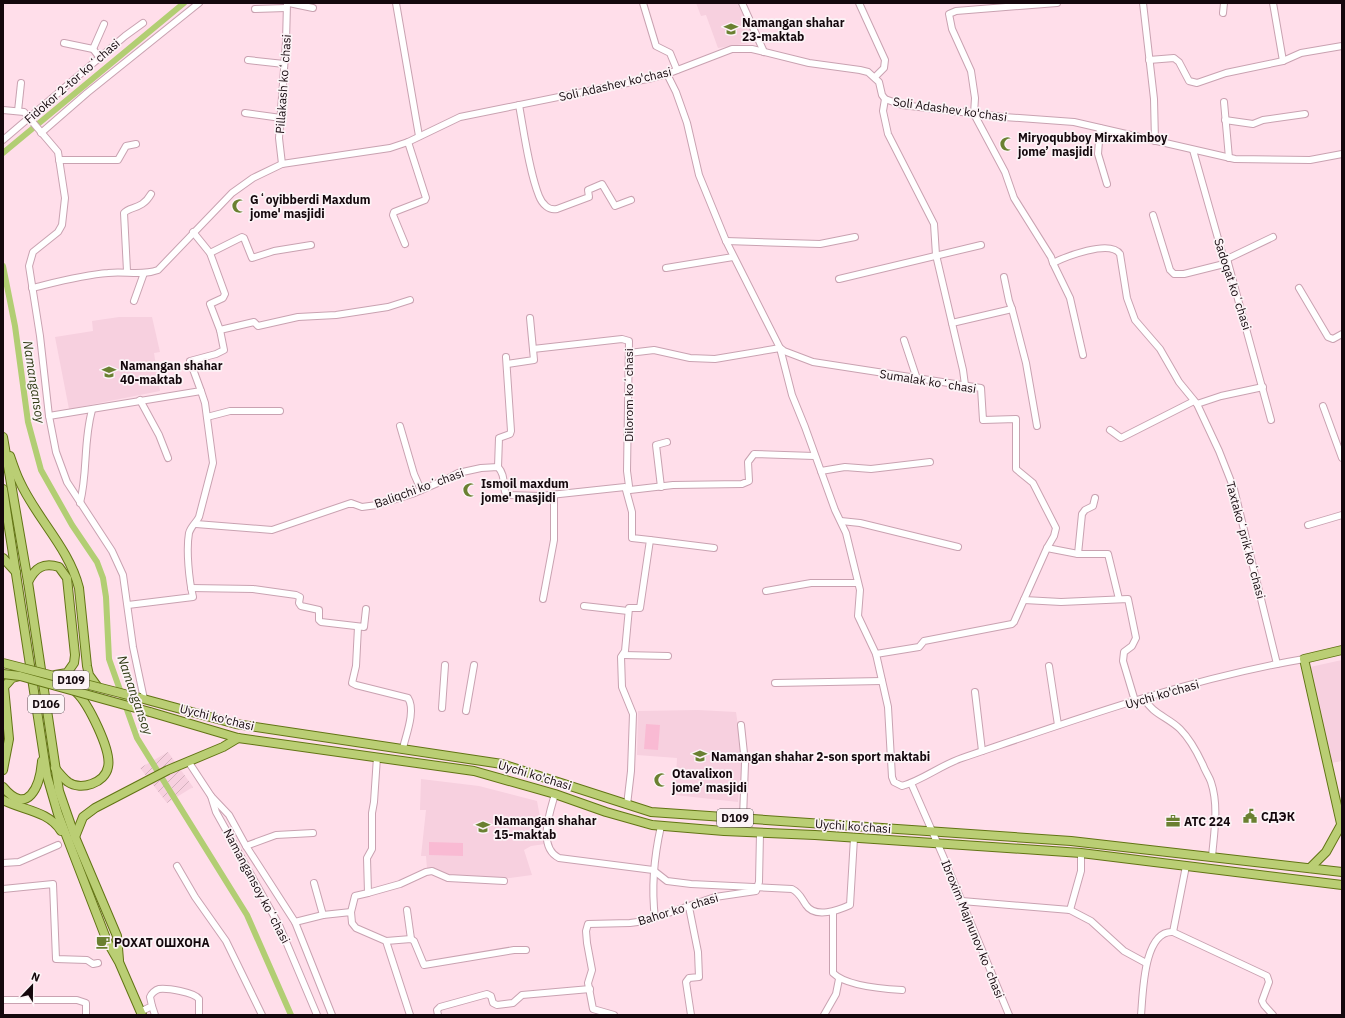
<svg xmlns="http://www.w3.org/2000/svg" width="1345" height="1018" font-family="'IBM Plex Sans',sans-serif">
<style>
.built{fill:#f7d0df}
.industrial{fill:url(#industrial-furrows)}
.green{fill:#f9bad3}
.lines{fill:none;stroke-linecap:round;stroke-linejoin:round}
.canal{stroke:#b2ce73;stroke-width:6}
.minor-casing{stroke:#c9a2b1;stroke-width:8}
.major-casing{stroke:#627414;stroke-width:10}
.minor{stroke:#fff;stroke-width:6}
.major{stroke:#bace74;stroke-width:8}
.major-bridge-casing{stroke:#627414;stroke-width:10;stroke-linecap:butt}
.major-bridge{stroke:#bace74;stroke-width:8}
.labels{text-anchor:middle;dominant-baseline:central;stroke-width:3.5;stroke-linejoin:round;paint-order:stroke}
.shield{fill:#fcf3f6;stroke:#5a4e53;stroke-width:1}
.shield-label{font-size:11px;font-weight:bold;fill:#14080d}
.poi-label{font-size:12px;font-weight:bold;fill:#14080d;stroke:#fcf3f6;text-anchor:start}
.street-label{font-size:12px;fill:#14080d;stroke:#fcf3f6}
.water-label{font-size:13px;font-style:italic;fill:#2e3913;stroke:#fcf3f6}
</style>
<defs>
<pattern id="industrial-furrows" width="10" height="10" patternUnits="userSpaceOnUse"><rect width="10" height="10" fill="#f7d0df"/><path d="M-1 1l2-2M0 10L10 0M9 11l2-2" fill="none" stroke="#d3b1be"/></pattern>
</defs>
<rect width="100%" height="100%" fill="#ffdeea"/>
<!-- built -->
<g class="built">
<path d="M 696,3 L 737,3 L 757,42 L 718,48 L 706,15 L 701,16 Z"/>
<path d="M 119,317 L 152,317 L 160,352 L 154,353 L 160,391 L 69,409 L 55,337 L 93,331 L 92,321 Z"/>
<path d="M 1342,660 L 1342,761 L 1331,763 L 1310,667 Z"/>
<path d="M 698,710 L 736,712 L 742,753 L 742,787 L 739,787 L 738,802 L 675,795 L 677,758 L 637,755 L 638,711 Z"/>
<path d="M 421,779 L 479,786 L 537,801 L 545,844 L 531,846 L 524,850 L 532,875 L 510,878 L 451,876 L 439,871 L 427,869 L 426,856 L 421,856 L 426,810 L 420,810 Z"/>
</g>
<!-- industrial -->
<path class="industrial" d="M 168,752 L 193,787 L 167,803 L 140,768 Z"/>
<!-- green -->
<g class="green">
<path d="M 646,724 L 660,725 L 658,750 L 644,749 Z"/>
<path d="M 429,842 L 463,843 L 463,856 L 429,855 Z"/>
</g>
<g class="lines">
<!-- canal -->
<g class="canal">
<path d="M 3,153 L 184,3"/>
<path d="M 3,266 L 15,326 L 28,422 L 41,470 L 72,525 L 97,562 L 103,578 L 106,597 L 109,659 L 137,738 L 247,915 L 291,1015"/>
</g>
<defs>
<g id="minor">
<path d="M 289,3 L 313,8"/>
<path d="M 396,3 L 419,136"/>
<path d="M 643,3 L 656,46 L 670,53 L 677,70"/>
<path d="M 742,3 L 764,52"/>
<path d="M 859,3 L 885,60 L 884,68 L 875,77"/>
<path d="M 1057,3 L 956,11 L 949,14 L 952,29 L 971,71 L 975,98 L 974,114 L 1005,172 L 1014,198 L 1051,257 L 1053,263 C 1065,257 1110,239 1120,254 L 1127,298 L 1135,320 L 1160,349 L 1179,382 L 1197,404 L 1219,451 L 1234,489 L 1277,664"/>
<path d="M 1143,3 L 1154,99 L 1155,141"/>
<path d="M 1273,3 L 1283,61 L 1301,53 L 1342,46"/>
<path d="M 255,9 L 286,8"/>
<path d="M 1223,13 L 1224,3"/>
<path d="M 64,43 L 93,49 L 100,58"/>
<path d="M 93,49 L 104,24"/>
<path d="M 248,60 L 284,64"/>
<path d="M 1149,60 L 1174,58 L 1179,62 L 1189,81 L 1197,83 L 1226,73 L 1283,61"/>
<path d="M 667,74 L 676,92 L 687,123 L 699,175 L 726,241 L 780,348 L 792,395 L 805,427 L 835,510 L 846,533 L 860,590 L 858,616 L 876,654 L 888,707 L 892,777 L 894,782 L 902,786 C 923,780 941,765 962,758 C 1074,720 1187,679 1304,659"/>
<path d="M 885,99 L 883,111 L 888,134 L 934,224 L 936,255 L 963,370 L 965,385"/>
<path d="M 1224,102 L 1229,158"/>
<path d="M 519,105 C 524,132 529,171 539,196 C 542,204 549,211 557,209 L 589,197 L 588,190 L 602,184 L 615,206 L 631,200"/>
<path d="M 3,110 L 24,112 L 58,152 L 65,198 L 62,225 L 58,232 L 33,252 L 29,266 L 40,336 L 49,416 L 56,452 L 67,482 L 112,551 L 123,575 L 133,647 L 144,699"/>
<path d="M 18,111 L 21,83"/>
<path d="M 245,113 L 281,118"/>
<path d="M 1225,120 L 1253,124 L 1263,120 L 1305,114"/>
<path d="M 1100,128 L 1098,154 L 1107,184"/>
<path d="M 41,133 L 87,93 L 199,3"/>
<path d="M 3,140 L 125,36 L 143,23"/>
<path d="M 1193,150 L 1223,256 L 1227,259 L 1271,420"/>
<path d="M 59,160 L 118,160 L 126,146 L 136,144"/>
<path d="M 282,164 L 279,138 L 286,42 L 287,3"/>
<path d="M 1153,215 L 1170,270 L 1174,274 L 1184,274 L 1228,263"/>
<path d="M 726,241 L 820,244 L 855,237"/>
<path d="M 405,244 L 393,215 L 394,212 L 425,200 L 426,198 L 408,142"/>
<path d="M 210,253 L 242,237 L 244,238 L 252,258 L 274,251 L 311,245"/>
<path d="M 1227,259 L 1273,237"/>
<path d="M 1053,263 L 1070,298 L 1083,355"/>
<path d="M 666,268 L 733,257"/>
<path d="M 127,271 L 124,213 C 130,206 142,210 151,194"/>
<path d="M 1004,277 L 1009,301 L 1012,309 L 1026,363 L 1037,426"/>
<path d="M 839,279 L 981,245"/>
<path d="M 32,288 C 57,282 82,275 108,273 C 125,271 142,276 158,270 L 232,193 L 253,178 L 282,164 L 390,148 L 408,142 L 460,117 L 652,78 L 667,74 L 732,49 L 752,49 L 809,63 L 860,70 L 868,72 L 879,82 L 882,95 L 885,99 L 902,105 L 1004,117 L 1074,122 L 1235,159 L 1310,160 L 1342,154"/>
<path d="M 1299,288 L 1328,337 L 1333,339 L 1342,334"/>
<path d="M 134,301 L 144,273"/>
<path d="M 952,323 L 1012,309"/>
<path d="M 220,330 L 254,322 L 258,326 L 298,317 L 336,315 L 388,307 L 410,300"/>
<path d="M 904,340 L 917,379"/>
<path d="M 533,349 L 622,339 L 629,341 L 627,471 L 629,486 L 626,490 L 632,512 L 632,538 L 650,540 L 640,608 L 629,608 L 625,651 L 621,657 L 622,687 L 633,714 L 631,771 L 627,805"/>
<path d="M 629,353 L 654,350 L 690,358 L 715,359 L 780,348 L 784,351 L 813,362 L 981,388 L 983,420 L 1016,419 L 1016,469 L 1033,483 L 1056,528 L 1054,536 L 1047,548 L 1014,622 L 1012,624 L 924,641 L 919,647 L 876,654"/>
<path d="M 507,364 L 534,360 L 530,318"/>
<path d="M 140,400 L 159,435 L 168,458"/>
<path d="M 1197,404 L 1221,396 L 1263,387"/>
<path d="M 1323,406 L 1342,458"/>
<path d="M 49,416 L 201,391 L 190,361 L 216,354 L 224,350 L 220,330 L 210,304 L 223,298 L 225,294 L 210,253 L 193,232"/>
<path d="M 207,417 L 230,411 L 280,411"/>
<path d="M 400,426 L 414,474 L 421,490"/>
<path d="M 1110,430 L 1121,438 L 1194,401"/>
<path d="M 498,467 L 499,438 L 510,434 L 511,431 L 506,357"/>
<path d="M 821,471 L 845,467 L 871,469 L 930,462"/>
<path d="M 661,487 L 656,445 L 667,442"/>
<path d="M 80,503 C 88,471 83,443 92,410"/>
<path d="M 841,521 L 860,523 L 958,547"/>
<path d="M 196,524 L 272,530 L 351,503 L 362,507 L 377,505 L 412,494 L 447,479 L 458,473 L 481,468 L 498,467 C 506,476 502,484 506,495 L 541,496 L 625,487 L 630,490 L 673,485 L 742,484 L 749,481 L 748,462 L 754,454 L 814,456"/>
<path d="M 1308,525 L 1342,515"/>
<path d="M 650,540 L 714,548"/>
<path d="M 1047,548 L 1078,554 L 1108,554 L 1119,599"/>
<path d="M 1078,554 L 1082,514 L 1085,510 L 1093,506 L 1095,498"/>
<path d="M 191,588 L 253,589 L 296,595 L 300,597 L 299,603 L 301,606 L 319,610 L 319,620 L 321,622 L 364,627 L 366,609"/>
<path d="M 766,591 L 811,583 L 857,583"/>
<path d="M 543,599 L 554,540 L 554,494"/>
<path d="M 1024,600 L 1061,602 L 1128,599 L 1136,638 L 1132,646 L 1124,652 L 1123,661 L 1135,701"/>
<path d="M 128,605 L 193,597 C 189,580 186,550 189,533 C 191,526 196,523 199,517 L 213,463 L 205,403 L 201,391"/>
<path d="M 584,606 L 628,611"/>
<path d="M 358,627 L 356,666 L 352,683 L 356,685 L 408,698 C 416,710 406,735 403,748"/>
<path d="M 623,655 L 668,656"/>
<path d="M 1049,666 L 1058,725"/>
<path d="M 775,683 L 882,681"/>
<path d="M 975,692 L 982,751"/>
<path d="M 1144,698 C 1152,714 1168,717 1180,729 C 1191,740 1197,752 1203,765 C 1205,771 1209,776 1211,782 C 1219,806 1214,833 1212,857"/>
<path d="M 442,708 L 445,665"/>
<path d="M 466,711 L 474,665"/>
<path d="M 741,725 L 745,763 L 743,818"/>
<path d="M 188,761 L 211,796 L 216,812 L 279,925 L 317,1015"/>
<path d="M 911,783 L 943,856 L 1009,1015"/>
<path d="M 555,794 C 550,812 537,847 559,858 L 653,870 L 667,881 L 691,884 L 792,889 C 800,893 801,898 806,905 C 815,919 839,910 850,905 L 854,838"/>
<path d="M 211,796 L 229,815 L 246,846 L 295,922 L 332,1015"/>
<path d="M 246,846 L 276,835 L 313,833"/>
<path d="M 3,863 L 19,862 L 58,845"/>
<path d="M 177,866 L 195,897 L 226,941 L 262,1015"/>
<path d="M 314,883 L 323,915"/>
<path d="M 3,889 L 53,884 L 56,959 L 87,960 L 93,964 L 98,963"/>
<path d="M 368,893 L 400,884 L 426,872 L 432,871 L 448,878 L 504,881"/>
<path d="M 962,901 L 1070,910 L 1091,921 L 1124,951 L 1146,963"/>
<path d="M 689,907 L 698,952 L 699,977 L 689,978 L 686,982 L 691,1015"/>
<path d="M 407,910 L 411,939"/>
<path d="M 1070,910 L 1081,871 L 1081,853"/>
<path d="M 351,912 L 355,896 L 368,893 L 367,858 L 372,849 L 372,813 L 374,802 L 377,757"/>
<path d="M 833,912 L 833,973 C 846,986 884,989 902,990"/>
<path d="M 655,918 C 651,886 654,857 661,826"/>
<path d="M 295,922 L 323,915 L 351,912 L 352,923 L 356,928 L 386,941 L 410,1015"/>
<path d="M 1173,932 L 1186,866"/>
<path d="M 386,941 L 411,939 L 414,941 L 424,965 L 514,950 L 526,950"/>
<path d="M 3,1000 L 77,1000 L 86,1003 L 86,1015"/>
<path d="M 152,1006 L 155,1015"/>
<path d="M 140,1012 L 152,1006 L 150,997 C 151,994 155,990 159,989 C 167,988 194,992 199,999 L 199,1015"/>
<path d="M 438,1015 L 437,1010 L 440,1007 L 487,994 L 491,996 L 493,1003 L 497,1005 L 513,1003 L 522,995 L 590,989"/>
<path d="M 614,1015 L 593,1009 L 588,983 L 592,970 L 587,943 L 586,931 L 588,924 L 630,923 L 645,921 L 715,897 L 756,891 L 759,882 L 760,833"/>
<path d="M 824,1015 L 836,994 L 839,979"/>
<path d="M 1141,1015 C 1143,995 1143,930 1173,932 L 1267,976 L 1269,982 L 1262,1001 L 1264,1005 L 1273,1015"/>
</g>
<g id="major">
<path d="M 3,437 L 28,582 L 59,791 L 75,837 L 117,936 L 119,960"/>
<path d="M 10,456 C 13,465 16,474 20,482 C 37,519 69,548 79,588 L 87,666 L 89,675 L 97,686"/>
<path d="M 3,489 L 47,776 L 58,814 L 107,941 L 119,962 L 142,1015"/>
<path d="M 3,558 L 16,572"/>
<path d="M 28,582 C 35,568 43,562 59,567 L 67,578 L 75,655 L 74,663 L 67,673 L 55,675"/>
<path d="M 1342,650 L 1304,659 L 1342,828"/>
<path d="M 140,698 L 236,724 L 502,764 L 651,812 L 1071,841 L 1342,872"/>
<path d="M 150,712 L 238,738 L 474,771 L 555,794 L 606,812 L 652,825 L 724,831 L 815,835 L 1081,853 L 1342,885"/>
<path d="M 55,768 C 59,773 63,778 68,782 C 81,791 105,783 108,767 C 112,751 88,703 76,692"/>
<path d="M 3,770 L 9,739 L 4,687 L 12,678 L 20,676"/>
<path d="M 3,787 C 28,817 40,786 42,761"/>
<path d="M 3,800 C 22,810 49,811 61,831"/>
<path d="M 75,837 L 83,817 L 95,808 L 168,770 L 223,747 L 238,738"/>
<path d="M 1310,868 L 1326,852 L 1341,825"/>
</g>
</defs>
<!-- minor casing -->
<use href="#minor" class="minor-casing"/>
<!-- major casing -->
<use href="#major" class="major-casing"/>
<!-- minor -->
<use href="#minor" class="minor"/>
<!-- major -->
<use href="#major" class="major"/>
<defs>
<g id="major-bridge">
<path d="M 3,663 L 140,698"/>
<path d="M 3,674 L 20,676 L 150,712"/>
</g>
</defs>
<!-- major-bridge casing -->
<use href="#major-bridge" class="major-bridge-casing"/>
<!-- major-bridge -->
<use href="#major-bridge" class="major-bridge"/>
</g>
<!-- icons -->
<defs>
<symbol id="school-bare" viewBox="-9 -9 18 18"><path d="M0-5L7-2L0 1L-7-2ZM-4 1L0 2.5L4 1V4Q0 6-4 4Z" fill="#6a8031" stroke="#fcf3f6" stroke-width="2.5" paint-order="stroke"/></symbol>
<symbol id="mosque-bare" viewBox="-9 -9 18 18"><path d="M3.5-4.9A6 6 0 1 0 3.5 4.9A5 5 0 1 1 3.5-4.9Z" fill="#6a8031" stroke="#fcf3f6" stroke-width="2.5" paint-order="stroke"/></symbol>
<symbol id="civic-bare" viewBox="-9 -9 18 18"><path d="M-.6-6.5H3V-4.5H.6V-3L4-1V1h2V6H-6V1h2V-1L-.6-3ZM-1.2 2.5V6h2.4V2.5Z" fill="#6a8031" stroke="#fcf3f6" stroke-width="2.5" paint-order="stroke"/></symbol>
<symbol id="office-bare" viewBox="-9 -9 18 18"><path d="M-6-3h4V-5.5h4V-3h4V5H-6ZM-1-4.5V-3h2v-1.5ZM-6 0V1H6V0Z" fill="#6a8031" stroke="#fcf3f6" stroke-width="2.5" paint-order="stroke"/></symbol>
<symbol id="cafe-bare" viewBox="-9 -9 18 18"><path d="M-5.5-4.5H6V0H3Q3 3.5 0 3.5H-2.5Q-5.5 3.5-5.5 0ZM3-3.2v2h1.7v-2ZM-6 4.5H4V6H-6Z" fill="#6a8031" stroke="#fcf3f6" stroke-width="2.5" paint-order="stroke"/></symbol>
</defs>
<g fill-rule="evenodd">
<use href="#school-bare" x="721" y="19" width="20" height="20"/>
<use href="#mosque-bare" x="997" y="134" width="20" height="20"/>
<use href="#mosque-bare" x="229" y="196" width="20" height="20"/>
<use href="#school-bare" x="99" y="362" width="20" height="20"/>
<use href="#mosque-bare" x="460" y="480" width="20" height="20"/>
<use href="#school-bare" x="690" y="746" width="20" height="20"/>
<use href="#mosque-bare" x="651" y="770" width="20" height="20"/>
<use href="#civic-bare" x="1240" y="806" width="20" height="20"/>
<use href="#office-bare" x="1163" y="811" width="20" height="20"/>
<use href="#school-bare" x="473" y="817" width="20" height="20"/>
<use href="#cafe-bare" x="93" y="932" width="20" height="20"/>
</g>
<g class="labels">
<!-- shield labels -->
<g class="shield">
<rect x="53" y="671" width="36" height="18" rx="3"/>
<rect x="28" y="695" width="36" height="18" rx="3"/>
<rect x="717" y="809" width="36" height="18" rx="3"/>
</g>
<g class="shield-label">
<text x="71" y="680">D109</text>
<text x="46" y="704">D106</text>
<text x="735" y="818">D109</text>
</g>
<!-- poi labels -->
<g class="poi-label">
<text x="742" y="22">Namangan shahar<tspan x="742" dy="14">23-maktab</tspan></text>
<text x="1018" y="137">Miryoqubboy Mirxakimboy<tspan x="1018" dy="14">jome’ masjidi</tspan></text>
<text x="250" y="199">Gʻoyibberdi Maxdum<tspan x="250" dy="14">jome' masjidi</tspan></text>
<text x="120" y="365">Namangan shahar<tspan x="120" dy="14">40-maktab</tspan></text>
<text x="481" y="483">Ismoil maxdum<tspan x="481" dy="14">jome' masjidi</tspan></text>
<text x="711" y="756">Namangan shahar 2-son sport maktabi</text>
<text x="672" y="773">Otavalixon<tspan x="672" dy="14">jome’ masjidi</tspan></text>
<text x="1261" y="816">СДЭК</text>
<text x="494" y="820">Namangan shahar<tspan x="494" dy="14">15-maktab</tspan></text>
<text x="1184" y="821">ATC 224</text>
<text x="114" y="942">РОХАТ ОШХОНА</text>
</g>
<!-- street labels -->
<g class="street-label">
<text transform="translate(72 81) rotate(-41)">Fidokor 2-tor koʻchasi</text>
<text transform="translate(283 84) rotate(-86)">Pillakash koʻchasi</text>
<text transform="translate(615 84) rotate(-13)">Soli Adashev ko'chasi</text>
<text transform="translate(950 109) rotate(8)">Soli Adashev ko'chasi</text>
<text transform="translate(1233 284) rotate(72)">Sadoqat koʻchasi</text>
<text transform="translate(928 381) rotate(9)">Sumalak koʻchasi</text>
<text transform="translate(628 395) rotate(-90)">Dilorom koʻchasi</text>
<text transform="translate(419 488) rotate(-20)">Baliqchi koʻchasi</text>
<text transform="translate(1246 540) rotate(75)">Taxtakoʻprik koʻchasi</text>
<text transform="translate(1162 694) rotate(-16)">Uychi ko'chasi</text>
<text transform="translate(217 717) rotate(14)">Uychi ko'chasi</text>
<text transform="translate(535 775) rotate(17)">Uychi ko'chasi</text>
<text transform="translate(853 826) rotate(4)">Uychi ko'chasi</text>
<text transform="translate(257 886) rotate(62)">Namangansoy koʻchasi</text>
<text transform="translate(678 909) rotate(-17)">Bahor koʻchasi</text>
<text transform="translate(973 929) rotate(68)">Ibroxim Majnunov koʻchasi</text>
</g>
<!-- water labels -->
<g class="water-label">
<text transform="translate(34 382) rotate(81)">Namangansoy</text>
<text transform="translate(135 695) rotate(71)">Namangansoy</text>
</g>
</g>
<!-- border -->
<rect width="1345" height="1018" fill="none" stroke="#14080d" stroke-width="8"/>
<!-- north arrow -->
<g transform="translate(32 986) rotate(22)" stroke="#fcf3f6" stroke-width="3" paint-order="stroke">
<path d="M0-3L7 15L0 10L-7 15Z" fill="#14080d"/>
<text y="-6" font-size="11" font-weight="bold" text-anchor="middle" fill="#14080d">N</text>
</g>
</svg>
